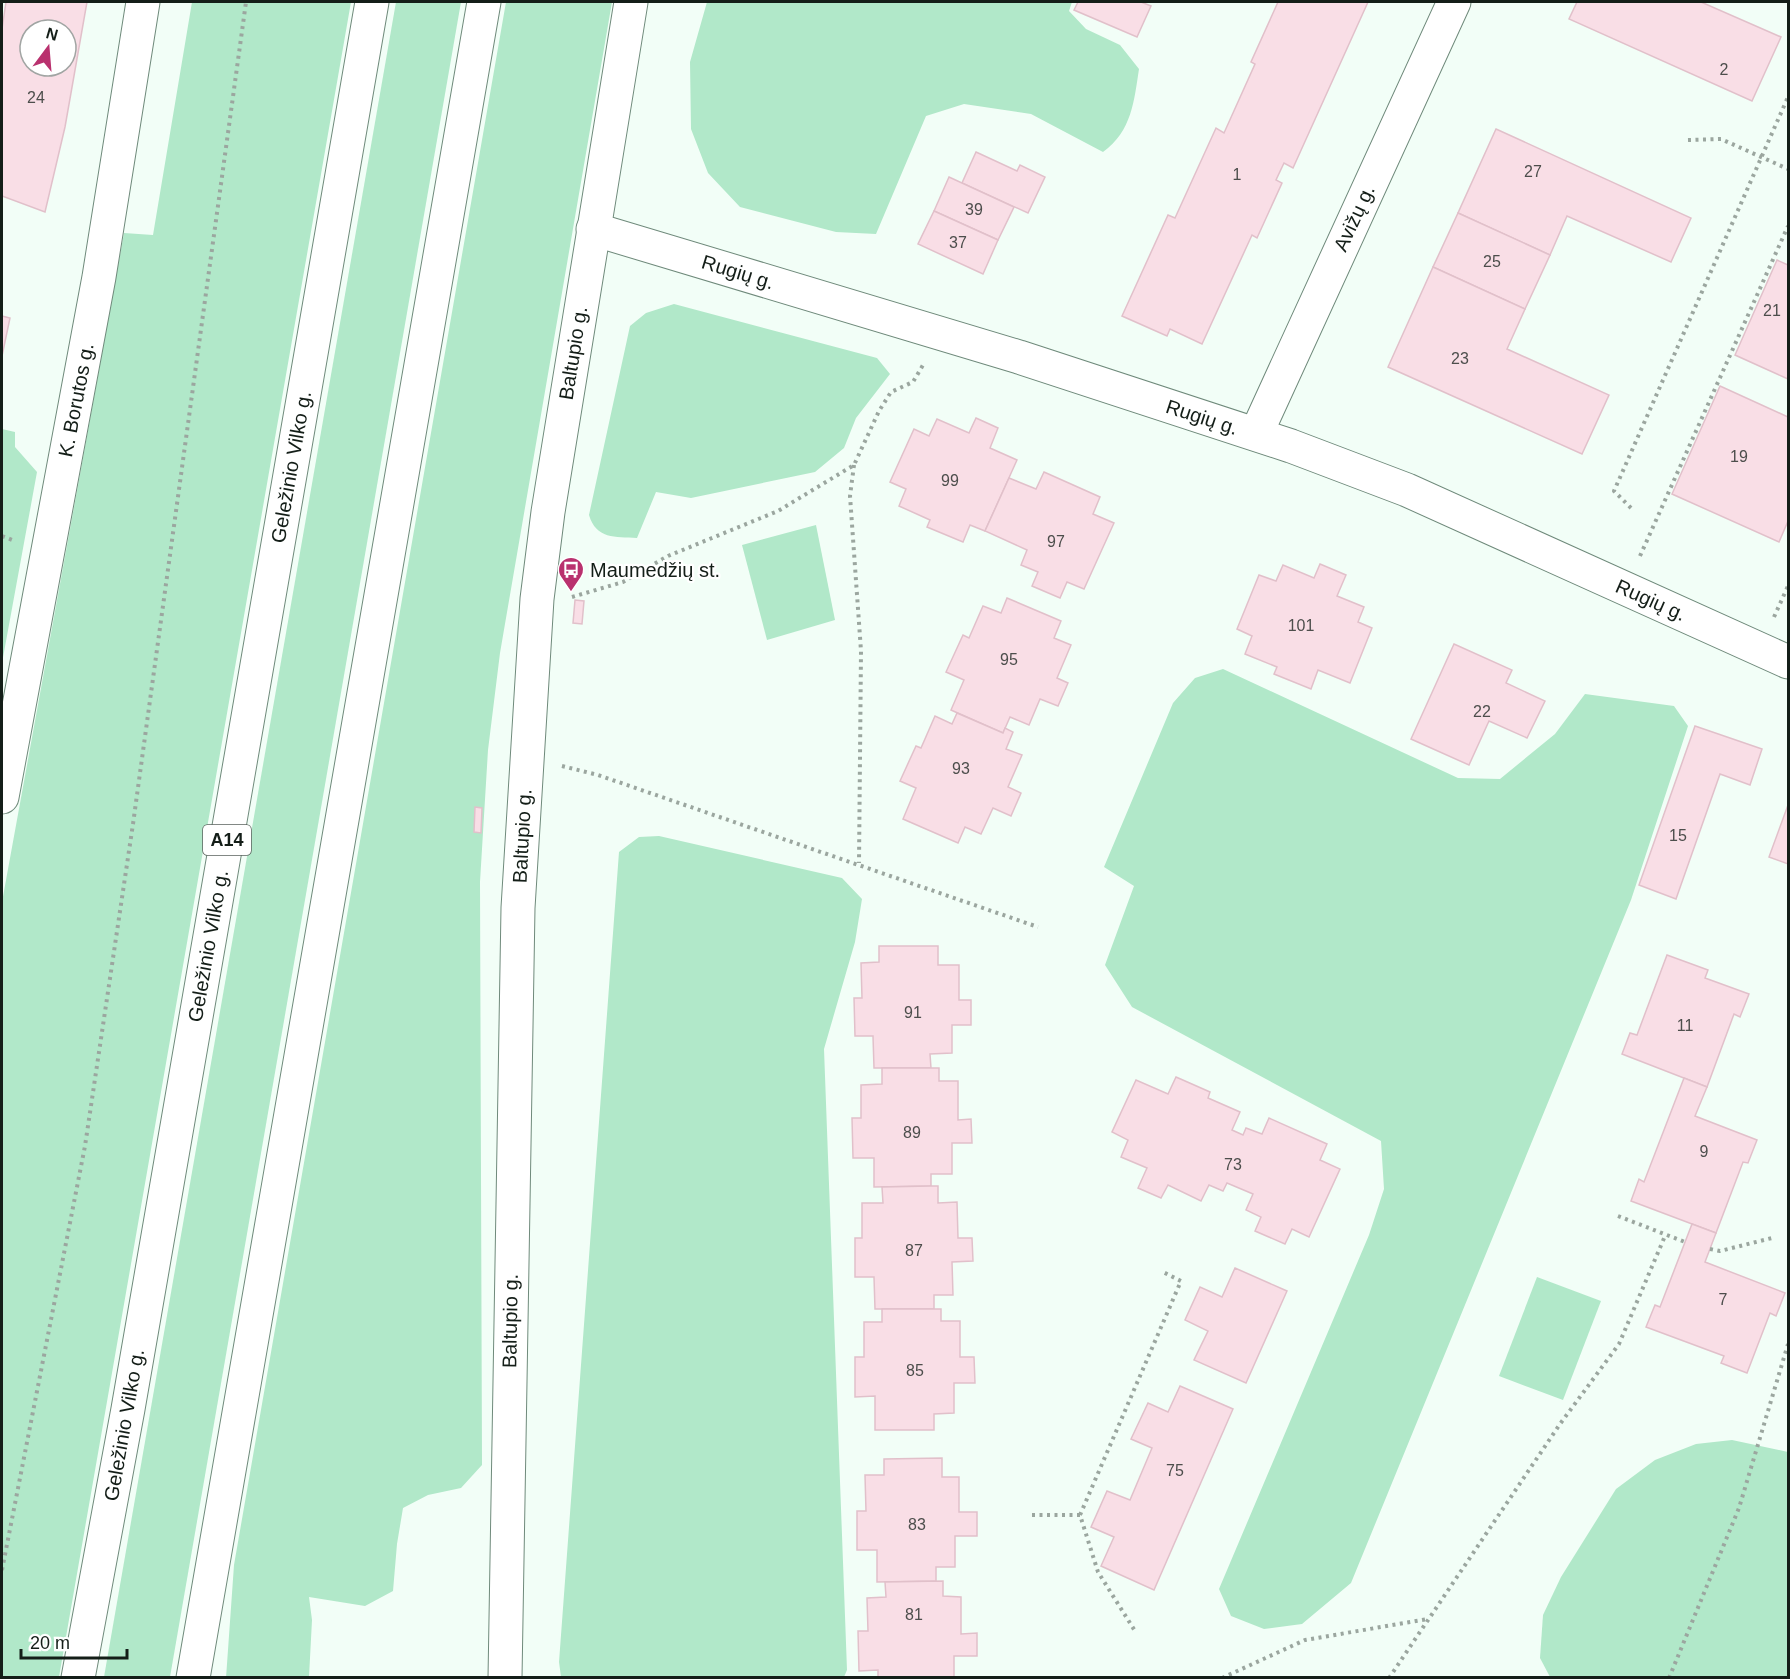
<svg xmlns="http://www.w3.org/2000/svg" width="1790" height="1679" font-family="Arial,sans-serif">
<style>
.green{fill:#b1e8c9}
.building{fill:#f9dee6;stroke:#e1c0ca;stroke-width:1.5;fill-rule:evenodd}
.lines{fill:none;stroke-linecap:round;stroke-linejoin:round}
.minor-casing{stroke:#6f8a7b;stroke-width:35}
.tertiary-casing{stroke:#6f8a7b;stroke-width:35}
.trunk-casing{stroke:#6f8a7b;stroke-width:35}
.path{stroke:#9ba69f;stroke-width:4;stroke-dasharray:3 4.5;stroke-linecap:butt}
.minor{stroke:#fff;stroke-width:33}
.tertiary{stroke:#fff;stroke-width:33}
.trunk{stroke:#fff;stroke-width:33}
.labels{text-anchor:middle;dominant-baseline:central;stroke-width:4.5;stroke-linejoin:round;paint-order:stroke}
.number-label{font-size:16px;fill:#4d4e4c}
.shield{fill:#fff;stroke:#5a625d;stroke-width:1.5}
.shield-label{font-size:18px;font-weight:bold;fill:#141e18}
.street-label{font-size:20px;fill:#141e18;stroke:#fff}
.poi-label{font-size:20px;fill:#141e18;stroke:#fff;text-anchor:start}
</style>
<rect width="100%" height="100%" fill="#f2fef7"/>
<!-- green -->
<g class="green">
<path d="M 192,2 L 351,2 L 59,1677 L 2,1677 L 2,902 L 124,233 L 153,235 Z"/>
<path d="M 396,2 L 461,2 L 170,1677 L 104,1677 Z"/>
<path d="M 506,2 L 612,2 L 500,653 L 488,750 L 480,882 L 482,1465 L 461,1488 L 428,1495 L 403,1508 L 397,1544 L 393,1591 L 365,1606 L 309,1597 L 312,1620 L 309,1677 L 226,1678 L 234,1565 Z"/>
<path d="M 707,2 L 1072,2 L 1069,11 L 1086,29 L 1120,45 L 1139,69 C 1134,101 1132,131 1103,152 L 1031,114 L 964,104 L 926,116 L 876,234 L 836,232 L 740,207 L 708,173 L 691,129 L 690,62 Z"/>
<path d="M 674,304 L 877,358 L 890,374 L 856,418 L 844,448 L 815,472 L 691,498 L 656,492 L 637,538 C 615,537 596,539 589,515 L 630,326 L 646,313 Z"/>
<path d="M 2,429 L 15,432 L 15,447 L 37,472 L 2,663 Z"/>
<path d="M 816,525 L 835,620 L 767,640 L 742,545 Z"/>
<path d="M 1223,669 L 1458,778 L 1500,779 L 1555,734 L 1585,694 L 1674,706 L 1688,726 L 1631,900 L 1351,1583 L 1302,1624 L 1264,1629 L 1231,1616 L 1219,1589 L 1369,1235 L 1384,1189 L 1381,1141 L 1132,1007 L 1105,965 L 1134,886 L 1104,867 L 1173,703 L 1195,678 Z"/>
<path d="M 659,836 L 842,878 L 862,899 L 855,942 L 824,1049 L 847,1670 L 844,1677 L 561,1677 L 559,1662 L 619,852 L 639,837 Z"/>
<path d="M 1537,1277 L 1601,1301 L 1563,1400 L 1499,1376 Z"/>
<path d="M 1732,1440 L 1788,1452 L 1788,1677 L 1550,1677 L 1540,1658 L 1543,1615 L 1561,1577 L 1616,1489 L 1655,1460 L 1696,1444 Z"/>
</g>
<!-- building -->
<g class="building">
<path d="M 6,2 L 87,2 L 65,127 L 45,212 L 2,196 L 2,29 ZM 30,30 L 66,30 L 66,66 L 30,66 Z"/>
<path d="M 1078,2 L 1141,2 L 1151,6 L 1137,37 L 1074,10 Z"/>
<path d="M 1278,2 L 1368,2 L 1293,168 L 1284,163 L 1276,180 L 1282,183 L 1257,238 L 1252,235 L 1202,344 L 1170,329 L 1167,336 L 1122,316 L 1168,215 L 1175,218 L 1216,128 L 1224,133 L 1255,64 L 1251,62 Z"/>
<path d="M 1577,2 L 1701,2 L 1781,37 L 1752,101 L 1569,19 Z"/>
<path d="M 1496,129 L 1691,218 L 1671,262 L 1567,216 L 1550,255 L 1458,213 Z"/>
<path d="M 976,152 L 1017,171 L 1020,165 L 1045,177 L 1028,213 L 962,183 Z"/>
<path d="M 949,177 L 1014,207 L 998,240 L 934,211 Z"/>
<path d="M 934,211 L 998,240 L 983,274 L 918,244 Z"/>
<path d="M 1458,213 L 1550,255 L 1525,309 L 1433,267 Z"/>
<path d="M 1777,260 L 1788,265 L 1788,379 L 1735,355 Z"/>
<path d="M 1433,267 L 1525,309 L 1507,349 L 1609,395 L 1582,454 L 1388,367 Z"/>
<path d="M 2,316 L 10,318 L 2,356 Z"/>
<path d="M 1720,386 L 1788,417 L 1788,521 L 1779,542 L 1672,494 Z"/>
<path d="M 976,418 L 998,428 L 990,448 L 1017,460 L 985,531 L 970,525 L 963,542 L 927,527 L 930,520 L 899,506 L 906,489 L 890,482 L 914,429 L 929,436 L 937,419 L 969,433 Z"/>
<path d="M 1044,472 L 1100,497 L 1093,514 L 1114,523 L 1084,589 L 1067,582 L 1060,598 L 1032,586 L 1038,572 L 1021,565 L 1027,550 L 985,531 L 1009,478 L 1036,489 Z"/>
<path d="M 1320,564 L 1346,575 L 1337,596 L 1364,607 L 1358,622 L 1372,628 L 1350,683 L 1318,670 L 1311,689 L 1274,674 L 1277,667 L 1245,654 L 1252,636 L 1237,629 L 1259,575 L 1276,581 L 1283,565 L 1314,578 Z"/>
<path d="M 1007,598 L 1061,621 L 1054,638 L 1071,645 L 1057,678 L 1068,683 L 1058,706 L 1040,699 L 1029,725 L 1010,717 L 1003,733 L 951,710 L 964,680 L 946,672 L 963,635 L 969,638 L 983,606 L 1001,613 Z"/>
<path d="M 575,600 L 584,601 L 582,624 L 573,623 Z"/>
<path d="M 1454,644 L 1512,670 L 1506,683 L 1545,701 L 1527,738 L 1489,721 L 1469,765 L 1411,739 Z"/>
<path d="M 957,713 L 1003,733 L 1005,728 L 1013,732 L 1006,749 L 1022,755 L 1008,787 L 1021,793 L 1011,816 L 993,808 L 981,834 L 965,827 L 958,843 L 903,819 L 916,788 L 900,781 L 916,746 L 921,748 L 935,716 L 952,724 Z"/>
<path d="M 1695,726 L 1762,749 L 1750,785 L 1720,774 L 1676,899 L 1639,885 Z"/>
<path d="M 1788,805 L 1788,864 L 1769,857 Z"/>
<path d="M 475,807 L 482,808 L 481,833 L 474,832 Z"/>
<path d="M 879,946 L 938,946 L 938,965 L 959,965 L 959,1000 L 971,1000 L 971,1025 L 952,1025 L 952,1053 L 930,1054 L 931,1068 L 874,1068 L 873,1036 L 855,1036 L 854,998 L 862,998 L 861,963 L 879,962 Z"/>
<path d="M 1667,955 L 1708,970 L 1705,978 L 1749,994 L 1740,1017 L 1734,1014 L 1707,1087 L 1622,1054 L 1630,1033 L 1637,1035 Z"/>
<path d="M 882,1068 L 939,1068 L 939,1081 L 958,1081 L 958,1120 L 971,1119 L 972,1143 L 952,1143 L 952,1174 L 931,1174 L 931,1186 L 874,1187 L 874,1158 L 853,1158 L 852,1118 L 861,1118 L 861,1085 L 882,1084 Z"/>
<path d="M 1176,1077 L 1210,1092 L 1208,1098 L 1240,1112 L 1232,1130 L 1243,1135 L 1246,1128 L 1262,1134 L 1269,1118 L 1327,1144 L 1320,1160 L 1340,1169 L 1309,1237 L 1292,1229 L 1285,1244 L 1255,1231 L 1261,1217 L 1246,1210 L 1253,1194 L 1227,1183 L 1223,1191 L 1209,1185 L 1201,1201 L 1168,1185 L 1161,1198 L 1138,1188 L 1147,1168 L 1121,1157 L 1128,1140 L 1112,1132 L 1136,1080 L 1168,1094 Z"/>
<path d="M 1684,1078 L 1707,1087 L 1695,1116 L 1757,1140 L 1748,1163 L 1743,1162 L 1716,1233 L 1631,1201 L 1639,1179 L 1644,1182 Z"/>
<path d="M 931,1186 L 938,1186 L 938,1203 L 957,1202 L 958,1238 L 972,1238 L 973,1261 L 952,1262 L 953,1295 L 934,1295 L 934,1309 L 875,1309 L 874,1277 L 855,1277 L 855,1238 L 862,1238 L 862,1203 L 883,1203 L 882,1187 Z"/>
<path d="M 1692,1224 L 1716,1233 L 1705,1262 L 1785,1293 L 1776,1316 L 1770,1313 L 1747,1373 L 1721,1363 L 1724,1356 L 1646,1327 L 1655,1305 L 1660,1307 Z"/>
<path d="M 1235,1268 L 1287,1291 L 1246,1383 L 1194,1360 L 1208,1331 L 1185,1320 L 1200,1287 L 1222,1297 Z"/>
<path d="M 882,1309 L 941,1309 L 941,1321 L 960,1321 L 960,1357 L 974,1357 L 975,1383 L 954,1383 L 954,1413 L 934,1414 L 934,1430 L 875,1430 L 875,1396 L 855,1397 L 855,1357 L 864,1357 L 864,1322 L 882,1322 Z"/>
<path d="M 1180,1386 L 1233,1409 L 1154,1590 L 1101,1566 L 1114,1537 L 1091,1527 L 1107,1491 L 1130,1500 L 1152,1448 L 1131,1439 L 1148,1403 L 1168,1412 Z"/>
<path d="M 942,1458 L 942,1477 L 959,1477 L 959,1512 L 977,1512 L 977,1536 L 955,1536 L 955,1567 L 936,1567 L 936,1581 L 877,1582 L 877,1550 L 857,1550 L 857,1511 L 866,1511 L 865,1475 L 884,1475 L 884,1459 Z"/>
<path d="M 943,1581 L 943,1596 L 961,1597 L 961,1634 L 977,1633 L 977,1656 L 954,1656 L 954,1678 L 878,1678 L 878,1670 L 859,1671 L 858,1631 L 868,1631 L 867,1598 L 886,1597 L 885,1582 Z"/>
</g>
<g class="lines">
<defs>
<g id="minor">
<path d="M 1256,434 L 1454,2"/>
<path d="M 2,797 L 99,277 L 143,2"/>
</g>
<g id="tertiary">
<path d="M 593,229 L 1019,357 L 1291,446 L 1407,490 L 1788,662"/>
<path d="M 505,1678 L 518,908 L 537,599 L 548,512 L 631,2"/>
</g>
<g id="trunk">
<path d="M 78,1678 L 128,1409 L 372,2"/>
<path d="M 193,1678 L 484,2"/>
</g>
</defs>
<!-- minor casing -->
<use href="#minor" class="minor-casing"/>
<!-- tertiary casing -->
<use href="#tertiary" class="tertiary-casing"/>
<!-- trunk casing -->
<use href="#trunk" class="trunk-casing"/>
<!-- path -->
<g class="path">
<path d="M 1688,140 L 1721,139 L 1788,169"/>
<path d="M 854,465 L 850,496 L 861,651 L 859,863"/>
<path d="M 1631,508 L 1614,491 L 1788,97"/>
<path d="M 2,536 L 15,541"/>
<path d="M 1640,556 L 1788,226"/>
<path d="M 572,597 L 623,582 L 668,556 L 778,511 L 854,465 L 879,411 L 891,392 L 913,382 L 923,365"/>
<path d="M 1774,617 L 1788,586"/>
<path d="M 562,766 L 598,775 L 1038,927"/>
<path d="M 1618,1216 L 1685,1242"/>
<path d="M 1710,1249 L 1720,1251 L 1772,1238"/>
<path d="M 1032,1515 L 1080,1515 L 1098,1572 L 1135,1631"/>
<path d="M 1080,1515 L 1181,1281 L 1161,1271"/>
<path d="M 2,1570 L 85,1146 L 133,824 L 246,2"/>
<path d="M 1222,1678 L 1305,1640 L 1428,1619"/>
<path d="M 1389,1678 L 1560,1424 L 1619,1344 L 1665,1236"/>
<path d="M 1669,1678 L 1739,1508 L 1788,1344"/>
</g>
<!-- minor -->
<use href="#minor" class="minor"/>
<!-- tertiary -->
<use href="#tertiary" class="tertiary"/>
<!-- trunk -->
<use href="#trunk" class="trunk"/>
</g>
<!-- icons -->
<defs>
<symbol id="bus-pin" viewBox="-11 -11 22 30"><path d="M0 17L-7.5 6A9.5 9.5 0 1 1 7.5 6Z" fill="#b9316e" stroke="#fff"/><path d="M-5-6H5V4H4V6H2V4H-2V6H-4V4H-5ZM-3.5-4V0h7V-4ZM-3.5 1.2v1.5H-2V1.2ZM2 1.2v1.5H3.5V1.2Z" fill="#fff"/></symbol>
</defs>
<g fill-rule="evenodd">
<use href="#bus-pin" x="556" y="555" width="30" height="40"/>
</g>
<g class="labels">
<!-- number labels -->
<g class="number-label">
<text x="1724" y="69">2</text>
<text x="36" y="97">24</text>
<text x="1533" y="171">27</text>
<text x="1237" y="174">1</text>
<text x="974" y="209">39</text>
<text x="958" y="242">37</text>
<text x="1492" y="261">25</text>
<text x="1772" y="310">21</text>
<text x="1460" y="358">23</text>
<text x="1739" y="456">19</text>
<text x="950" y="480">99</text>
<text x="1056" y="541">97</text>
<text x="1301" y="625">101</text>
<text x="1009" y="659">95</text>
<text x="1482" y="711">22</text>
<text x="961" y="768">93</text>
<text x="1678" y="835">15</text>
<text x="913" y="1012">91</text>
<text x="1685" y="1025">11</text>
<text x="912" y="1132">89</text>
<text x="1704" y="1151">9</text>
<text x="1233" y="1164">73</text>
<text x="914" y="1250">87</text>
<text x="1723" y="1299">7</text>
<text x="915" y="1370">85</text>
<text x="1175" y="1470">75</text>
<text x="917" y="1524">83</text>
<text x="914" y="1614">81</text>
</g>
<!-- shield labels -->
<rect class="shield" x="203" y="825" width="48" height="30" rx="4.5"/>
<g class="shield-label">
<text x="227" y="840">A14</text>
</g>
<!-- street labels -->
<g class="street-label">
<text transform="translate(1354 218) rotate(-65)">Avižų g.</text>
<text transform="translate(738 272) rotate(17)">Rugių g.</text>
<text transform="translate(573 353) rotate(-81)">Baltupio g.</text>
<text transform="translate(76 400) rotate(-79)">K. Borutos g.</text>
<text transform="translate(1202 417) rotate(18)">Rugių g.</text>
<text transform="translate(291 467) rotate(-80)">Geležinio Vilko g.</text>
<text transform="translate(1651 600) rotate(24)">Rugių g.</text>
<text transform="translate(522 836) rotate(-87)">Baltupio g.</text>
<text transform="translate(208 946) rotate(-80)">Geležinio Vilko g.</text>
<text transform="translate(510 1321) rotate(-89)">Baltupio g.</text>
<text transform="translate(124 1425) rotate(-80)">Geležinio Vilko g.</text>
</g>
<!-- poi labels -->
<g class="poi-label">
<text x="590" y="570">Maumedžių st.</text>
</g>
</g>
<!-- border -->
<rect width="1790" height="1679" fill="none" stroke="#141e18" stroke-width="6"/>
<!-- north arrow -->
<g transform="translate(48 48) rotate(16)"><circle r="28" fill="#ffffff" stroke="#a1a5a3" stroke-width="1.5"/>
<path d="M0-4.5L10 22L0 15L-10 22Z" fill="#b9316e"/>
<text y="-9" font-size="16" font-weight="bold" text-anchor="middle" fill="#141e18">N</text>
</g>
<!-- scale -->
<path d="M21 1649v9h106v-9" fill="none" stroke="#141e18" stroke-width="3"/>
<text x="30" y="1649" font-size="18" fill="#141e18" stroke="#ffffff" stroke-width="4.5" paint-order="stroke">20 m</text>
</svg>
